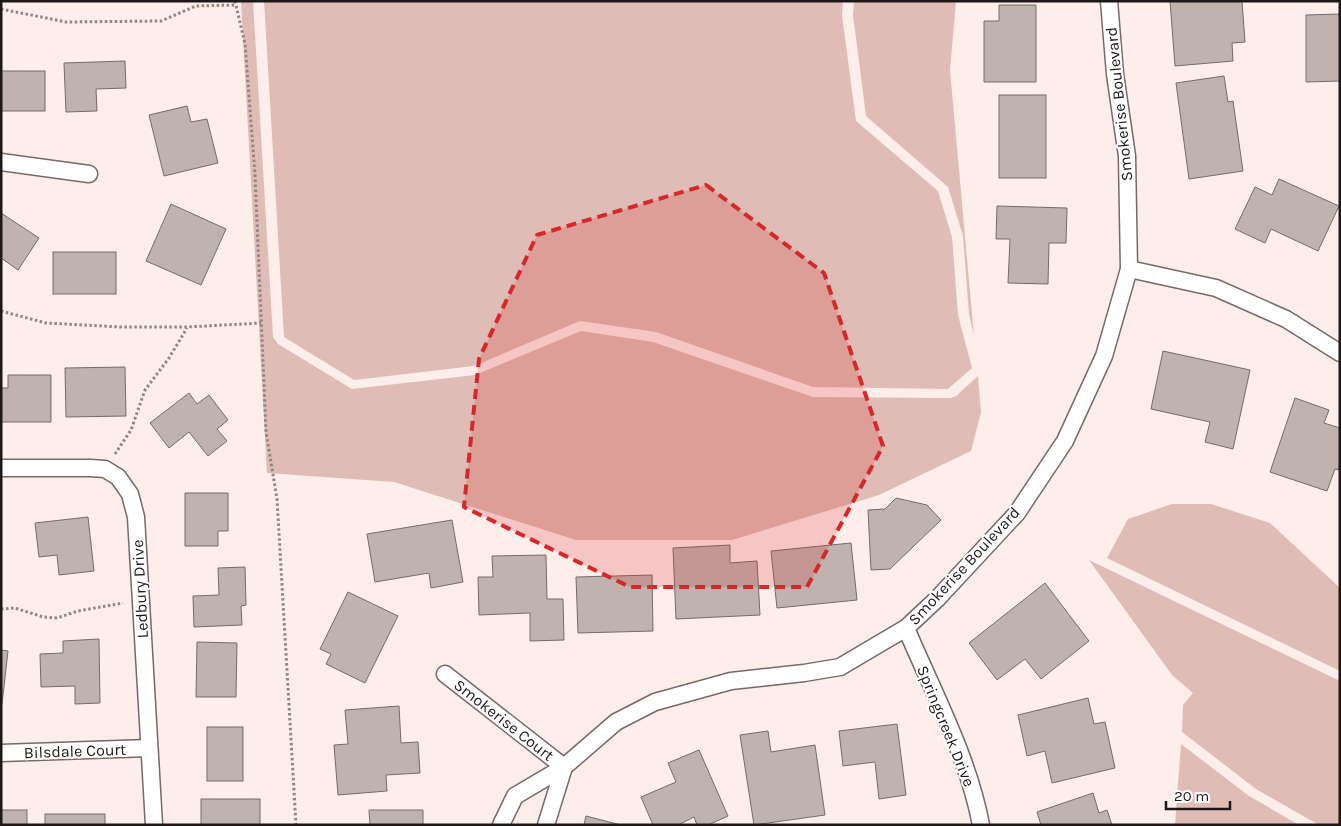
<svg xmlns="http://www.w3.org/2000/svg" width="1341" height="826" font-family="Karla,sans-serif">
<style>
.green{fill:#dfbcb5}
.building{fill:#c0b2af;stroke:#776a68}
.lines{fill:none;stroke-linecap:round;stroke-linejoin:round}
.street-casing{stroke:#766967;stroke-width:19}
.path{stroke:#908684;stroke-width:3;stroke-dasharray:2.5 2.5;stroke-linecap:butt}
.street{stroke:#fff;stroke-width:16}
.marked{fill:#d62828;fill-opacity:0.2;stroke:#d62828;stroke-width:4;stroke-dasharray:10 6;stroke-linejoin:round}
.labels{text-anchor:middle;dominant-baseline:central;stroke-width:4;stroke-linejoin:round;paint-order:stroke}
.street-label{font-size:16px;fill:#1e1918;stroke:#fff}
</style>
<rect width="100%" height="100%" fill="#fdeeeb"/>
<!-- green -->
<g class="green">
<path d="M 241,1 L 253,1 L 273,337 L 278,344 L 352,389 L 475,375 L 581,331 L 653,342 L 813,397 L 951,398 L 956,396 L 978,376 L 981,412 L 971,451 L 879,495 L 732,540 L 576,540 L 394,482 L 267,473 Z"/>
<path d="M 264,1 L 843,1 L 842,15 L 856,121 L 938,191 L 952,237 L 958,315 L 972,368 L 948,389 L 813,387 L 656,332 L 580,321 L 474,366 L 354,380 L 284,337 Z"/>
<path d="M 854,1 L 956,1 L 950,70 L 974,336 L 969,314 L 963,236 L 948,187 L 866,116 L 853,15 Z"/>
<path d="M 1172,504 L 1211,504 L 1270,523 L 1340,588 L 1340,671 L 1107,558 L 1128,519 Z"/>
<path d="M 1089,560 L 1340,681 L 1340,825 L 1319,825 L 1256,789 L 1182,732 L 1183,705 L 1193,693 L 1172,675 Z"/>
<path d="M 1181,744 L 1249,796 L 1299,825 L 1175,825 Z"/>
</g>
<!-- building -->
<g class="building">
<path d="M 1170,1 L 1242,1 L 1245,42 L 1232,43 L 1233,61 L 1175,66 Z"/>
<path d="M 999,5 L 1036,5 L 1036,82 L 984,82 L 984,21 L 999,21 Z"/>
<path d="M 1340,14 L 1340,81 L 1306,82 L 1306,15 Z"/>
<path d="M 125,61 L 126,88 L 96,89 L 97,111 L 66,112 L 64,63 Z"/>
<rect x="1" y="71" width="44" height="40"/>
<path d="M 1224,76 L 1228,102 L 1233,101 L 1243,171 L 1189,179 L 1176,83 Z"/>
<rect x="999" y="95" width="47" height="83"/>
<path d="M 187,106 L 191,122 L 207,119 L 218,163 L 164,176 L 149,115 Z"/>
<path d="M 1279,179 L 1339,206 L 1318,251 L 1271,229 L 1265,243 L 1235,229 L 1255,187 L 1272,195 Z"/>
<path d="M 171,204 L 226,229 L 201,285 L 146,261 Z"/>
<path d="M 997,206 L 1067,208 L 1066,243 L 1049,243 L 1048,284 L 1008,283 L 1010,239 L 996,239 Z"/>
<path d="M 1,213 L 39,238 L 18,270 L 1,258 Z"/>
<rect x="53" y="252" width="63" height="42"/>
<path d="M 1163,351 L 1250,370 L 1233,449 L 1205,442 L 1210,422 L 1151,409 Z"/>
<path d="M 125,367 L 126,416 L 66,417 L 65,368 Z"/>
<path d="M 8,375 L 51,375 L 51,422 L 1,422 L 1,388 L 8,388 Z"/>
<path d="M 189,393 L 197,404 L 209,395 L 228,420 L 217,429 L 227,441 L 208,456 L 189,432 L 169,448 L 150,423 Z"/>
<path d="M 1295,398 L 1329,410 L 1324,423 L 1340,428 L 1340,470 L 1335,469 L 1327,491 L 1270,472 Z"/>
<path d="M 185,493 L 228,493 L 228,531 L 218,531 L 218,546 L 185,546 Z"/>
<path d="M 896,498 L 927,505 L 941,520 L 890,569 L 871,570 L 868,510 L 885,509 Z"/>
<path d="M 88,517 L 94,571 L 59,575 L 57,555 L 39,557 L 35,523 Z"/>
<path d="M 452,520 L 463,582 L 431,588 L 429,573 L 375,582 L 367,534 Z"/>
<path d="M 851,543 L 857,600 L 777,608 L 771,551 Z"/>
<path d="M 730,545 L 730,563 L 757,561 L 760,615 L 676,619 L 673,548 Z"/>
<path d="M 546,555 L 547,599 L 563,599 L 564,640 L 530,641 L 530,613 L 479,615 L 478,577 L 493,577 L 492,556 Z"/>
<path d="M 245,567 L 246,605 L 241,606 L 242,625 L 194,627 L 193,596 L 219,595 L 218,568 Z"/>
<path d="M 652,575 L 653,631 L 578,633 L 576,577 Z"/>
<path d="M 1045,583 L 1089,641 L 1041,679 L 1025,659 L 997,680 L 969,643 Z"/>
<path d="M 348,592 L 398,616 L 365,683 L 326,664 L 331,654 L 320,649 Z"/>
<path d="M 99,639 L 100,703 L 75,704 L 75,686 L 41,687 L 40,654 L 63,653 L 63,641 Z"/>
<path d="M 197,642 L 237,643 L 236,697 L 196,697 Z"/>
<path d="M 1,650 L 8,651 L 2,704 L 1,704 Z"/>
<path d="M 1088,698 L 1094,724 L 1105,722 L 1115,768 L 1052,783 L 1045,751 L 1027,756 L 1018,715 Z"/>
<path d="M 399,706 L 401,743 L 418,742 L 420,773 L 386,775 L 387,791 L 338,795 L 334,745 L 348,744 L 345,710 Z"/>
<path d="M 897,724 L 906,795 L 879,799 L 875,762 L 843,766 L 839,731 Z"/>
<rect x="207" y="727" width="36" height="54"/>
<path d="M 768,731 L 771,752 L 815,745 L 825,815 L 754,825 L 740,735 Z"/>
<path d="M 699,750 L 728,816 L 708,825 L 697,825 L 694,817 L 678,825 L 653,825 L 641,797 L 676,782 L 668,763 Z"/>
<path d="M 1093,793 L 1099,813 L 1107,810 L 1112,825 L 1041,825 L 1037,812 Z"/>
<rect x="201" y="799" width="59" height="26"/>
<rect x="1" y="810" width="26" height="15"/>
<path d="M 369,810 L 423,810 L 423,825 L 370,825 Z"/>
<rect x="45" y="814" width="60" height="11"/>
<path d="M 586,816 L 621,825 L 584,825 Z"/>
</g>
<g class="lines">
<defs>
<g id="street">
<path d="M 1,162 L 89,174"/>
<path d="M 1129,269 L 1216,288 L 1286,319 L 1340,353"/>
<path d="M 1,468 L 90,468 L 105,469 L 118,477 L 130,494 L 136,517 L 154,825"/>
<path d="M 906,628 C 933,692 968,756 981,825"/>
<path d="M 445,674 L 564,767"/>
<path d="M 1,753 L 149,748"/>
<path d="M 501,825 L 515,796 L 564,767 L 616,722 L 655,702 L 731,681 L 804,673 L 840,667 L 906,628 L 937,599 L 1017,513 L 1065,441 L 1104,356 L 1129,269 L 1127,156 L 1115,74 L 1109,1"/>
<path d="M 546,825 L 564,767"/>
</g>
</defs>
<!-- street casing -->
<use href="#street" class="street-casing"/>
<!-- path -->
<g class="path">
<path d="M 235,1 L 245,44 L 255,175 L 266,432 L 277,499 L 296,825"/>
<path d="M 1,9 L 66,22 L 161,21 L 196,6 L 235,5"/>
<path d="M 1,311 L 46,323 L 121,327 L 187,327 L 261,323"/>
<path d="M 115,454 L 131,430 L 145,390 L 169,358 L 187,328"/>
<path d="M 1,609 L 15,608 L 43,617 L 57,618 L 78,611 L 123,603"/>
</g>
<!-- street -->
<use href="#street" class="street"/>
</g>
<!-- marked area -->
<path class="marked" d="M 706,185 L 824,273 L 883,446 L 807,587 L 630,587 L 464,507 L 479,359 L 537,235 Z"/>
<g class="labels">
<!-- street labels -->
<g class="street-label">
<text transform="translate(1119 104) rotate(-96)">Smokerise Boulevard</text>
<text transform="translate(964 566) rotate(-47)">Smokerise Boulevard</text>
<text transform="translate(140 589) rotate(-93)">Ledbury Drive</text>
<text transform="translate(504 720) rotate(38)">Smokerise Court</text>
<text transform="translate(946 726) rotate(68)">Springcreek Drive</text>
<text transform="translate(75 751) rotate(-2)">Bilsdale Court</text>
</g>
</g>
<!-- border -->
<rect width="1341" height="826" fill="none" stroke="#1e1918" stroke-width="5"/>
<!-- scale -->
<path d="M1166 801v8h64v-8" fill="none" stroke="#1e1918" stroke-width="2.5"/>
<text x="1174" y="801" font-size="15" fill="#1e1918" stroke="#ffffff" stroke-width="4" paint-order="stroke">20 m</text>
</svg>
